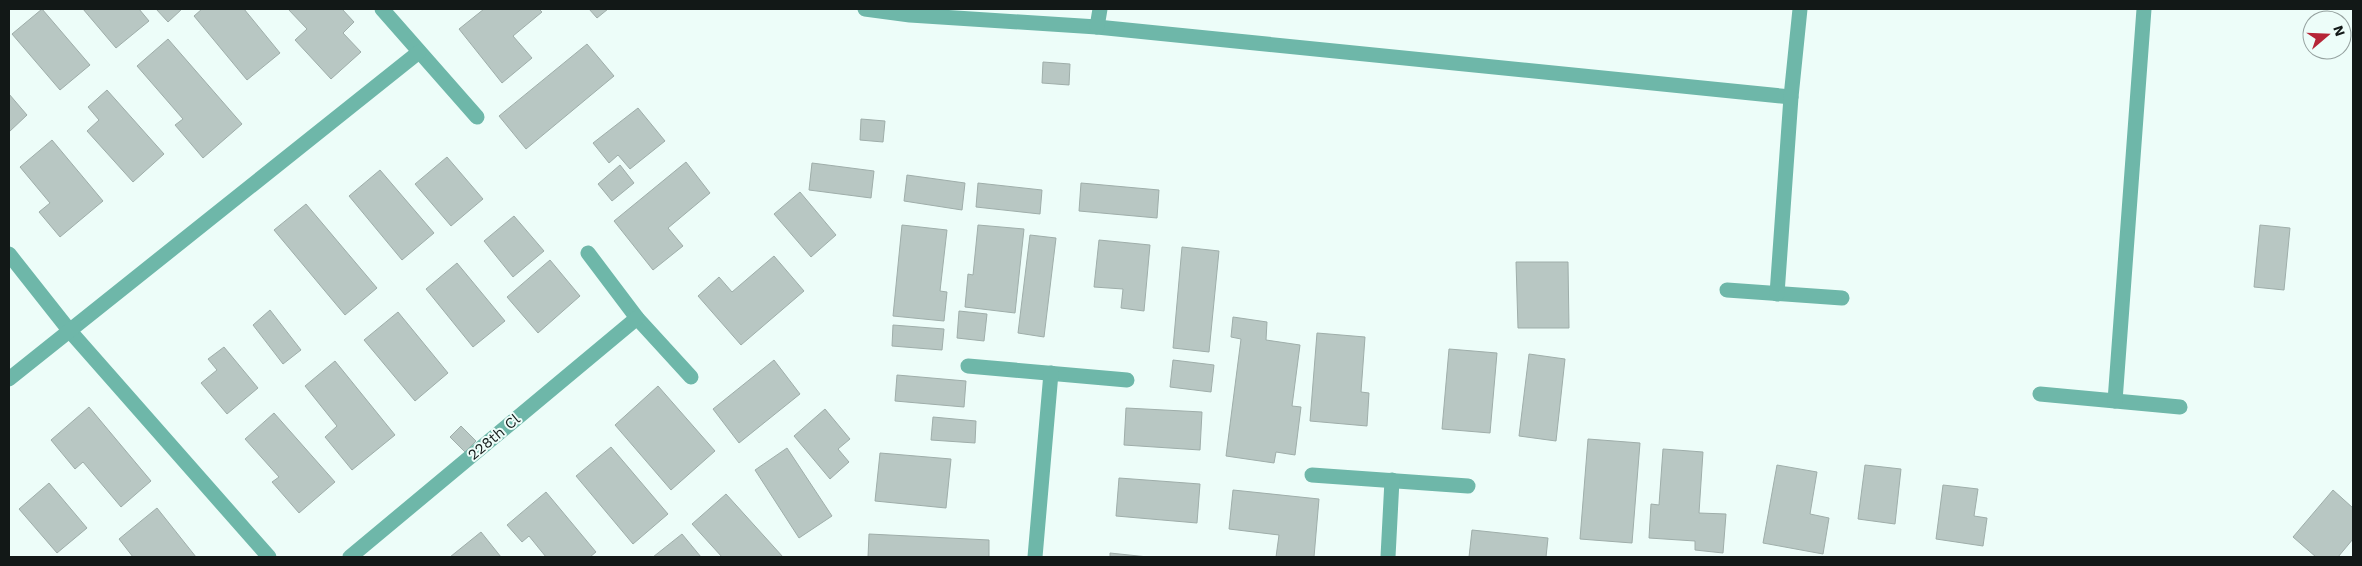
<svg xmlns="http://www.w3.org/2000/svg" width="2362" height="566" font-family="'Work Sans',sans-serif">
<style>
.building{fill:#b8c7c3;stroke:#9faeaa}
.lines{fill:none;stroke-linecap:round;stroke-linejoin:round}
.minor{stroke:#6eb7a9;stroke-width:15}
.labels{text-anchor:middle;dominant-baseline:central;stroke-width:4;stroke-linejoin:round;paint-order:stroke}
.street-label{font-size:15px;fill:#121817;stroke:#edfdf9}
</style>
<rect width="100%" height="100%" fill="#edfdf9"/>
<!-- building -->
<g class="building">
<path d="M 42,9 L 90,65 L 60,90 L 12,34 Z"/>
<path d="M 83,9 L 139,9 L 149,21 L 116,48 Z"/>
<path d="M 156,9 L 182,9 L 168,22 Z"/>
<path d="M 202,9 L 244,9 L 280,53 L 247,80 L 194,16 Z"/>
<path d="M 288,9 L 342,9 L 354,22 L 343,33 L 361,52 L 331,79 L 295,40 L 307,29 Z"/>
<path d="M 484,9 L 539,9 L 542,12 L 513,36 L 532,58 L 502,83 L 459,29 Z"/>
<path d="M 589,9 L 608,9 L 597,18 Z"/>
<path d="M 168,39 L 242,124 L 203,158 L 175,125 L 183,119 L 137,66 Z"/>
<path d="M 587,44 L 614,76 L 526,149 L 499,116 Z"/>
<path d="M 1043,62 L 1070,64 L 1069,85 L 1042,83 Z"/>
<path d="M 107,90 L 164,154 L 133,182 L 87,131 L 99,120 L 88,107 Z"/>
<path d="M 9,94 L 27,115 L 9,132 Z"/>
<path d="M 638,108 L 665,141 L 630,169 L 618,155 L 609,163 L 593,143 Z"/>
<path d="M 861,119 L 885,121 L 883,142 L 860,140 Z"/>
<path d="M 52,140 L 103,201 L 60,237 L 39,212 L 50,203 L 20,167 Z"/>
<path d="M 447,157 L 483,199 L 451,226 L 415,184 Z"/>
<path d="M 686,162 L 710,193 L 668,228 L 683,246 L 653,270 L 614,221 Z"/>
<path d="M 812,163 L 874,171 L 871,198 L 809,190 Z"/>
<path d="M 620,165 L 634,183 L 612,201 L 598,184 Z"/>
<path d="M 380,170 L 434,233 L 402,260 L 349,196 Z"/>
<path d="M 907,175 L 965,183 L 962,210 L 904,201 Z"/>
<path d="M 978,183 L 1042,190 L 1040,214 L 976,207 Z"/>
<path d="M 1081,183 L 1159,190 L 1157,218 L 1079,211 Z"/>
<path d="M 800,192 L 836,235 L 811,257 L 774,214 Z"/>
<path d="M 306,204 L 377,288 L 345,315 L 274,230 Z"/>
<path d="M 514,216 L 544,251 L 513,277 L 484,241 Z"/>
<path d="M 902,225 L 947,230 L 940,291 L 947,292 L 944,321 L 893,316 Z"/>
<path d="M 978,225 L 1024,229 L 1015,313 L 965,307 L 968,274 L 973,275 Z"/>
<path d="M 2260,225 L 2290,228 L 2284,290 L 2254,287 Z"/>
<path d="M 1030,235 L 1056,238 L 1044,337 L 1018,333 Z"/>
<path d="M 1099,240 L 1150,245 L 1144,311 L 1121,308 L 1123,289 L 1094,287 Z"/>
<path d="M 1182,247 L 1219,251 L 1209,352 L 1173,348 Z"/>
<path d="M 774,256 L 804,291 L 741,345 L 698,296 L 719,277 L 732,292 Z"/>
<path d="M 550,260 L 580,296 L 538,333 L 507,297 Z"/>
<path d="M 1516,262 L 1568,262 L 1569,328 L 1518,328 Z"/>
<path d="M 457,263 L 505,321 L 473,347 L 426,289 Z"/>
<path d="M 270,310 L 301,350 L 283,364 L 253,325 Z"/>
<path d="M 959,311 L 987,314 L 984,341 L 957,338 Z"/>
<path d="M 398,312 L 448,373 L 415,401 L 364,340 Z"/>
<path d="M 1233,317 L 1267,322 L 1266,340 L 1300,345 L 1292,406 L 1301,407 L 1295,455 L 1276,452 L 1274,463 L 1226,456 L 1241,339 L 1231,337 Z"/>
<path d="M 893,325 L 944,329 L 942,350 L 892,346 Z"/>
<path d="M 1317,333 L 1365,337 L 1361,392 L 1369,393 L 1367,426 L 1310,421 Z"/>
<path d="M 224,347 L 258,388 L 227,414 L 201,383 L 217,370 L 208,359 Z"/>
<path d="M 1449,349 L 1497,353 L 1490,433 L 1442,429 Z"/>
<path d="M 1529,354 L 1565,359 L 1556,441 L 1519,436 Z"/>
<path d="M 774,360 L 800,394 L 739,443 L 713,409 Z"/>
<path d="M 1173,360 L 1214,365 L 1211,392 L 1170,387 Z"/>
<path d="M 335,361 L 395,435 L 352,470 L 325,437 L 337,426 L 305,386 Z"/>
<path d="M 897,375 L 966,381 L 964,407 L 895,401 Z"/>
<path d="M 658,386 L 715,451 L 671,490 L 615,425 Z"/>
<path d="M 89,407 L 151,481 L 121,507 L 83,462 L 75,469 L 51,440 Z"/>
<path d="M 1126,408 L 1202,412 L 1200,450 L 1124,445 Z"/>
<path d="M 825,409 L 850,439 L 838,449 L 849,462 L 830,479 L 794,436 Z"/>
<path d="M 274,413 L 335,482 L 299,513 L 272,482 L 279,477 L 245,439 Z"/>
<path d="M 933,417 L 976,421 L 975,443 L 931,440 Z"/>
<path d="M 461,426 L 476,441 L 465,452 L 450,437 Z"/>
<path d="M 1588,439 L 1640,443 L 1632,543 L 1580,539 Z"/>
<path d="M 611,447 L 668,514 L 633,544 L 576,476 Z"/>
<path d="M 787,448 L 832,516 L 799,538 L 755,470 Z"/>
<path d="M 1663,449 L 1703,452 L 1699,513 L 1726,514 L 1723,553 L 1695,550 L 1695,541 L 1649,538 L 1651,504 L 1659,505 Z"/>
<path d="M 880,453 L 951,459 L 946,508 L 875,501 Z"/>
<path d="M 1777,465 L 1817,472 L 1810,514 L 1829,518 L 1823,554 L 1763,543 Z"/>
<path d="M 1865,465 L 1901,469 L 1895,524 L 1858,519 Z"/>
<path d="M 1119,478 L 1200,484 L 1197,523 L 1116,516 Z"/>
<path d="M 49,483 L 87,528 L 57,553 L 19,509 Z"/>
<path d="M 1943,485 L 1978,489 L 1974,516 L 1987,518 L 1983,546 L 1936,539 Z"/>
<path d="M 1233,490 L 1319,499 L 1314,557 L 1276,557 L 1279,535 L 1229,529 Z"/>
<path d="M 2333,490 L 2353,508 L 2353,539 L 2338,557 L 2316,557 L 2293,537 Z"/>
<path d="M 546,492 L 596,552 L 590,557 L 546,557 L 529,536 L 522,542 L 507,525 Z"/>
<path d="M 726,494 L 783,557 L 722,557 L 692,524 Z"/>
<path d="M 157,508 L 196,557 L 133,557 L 119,539 Z"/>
<path d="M 1472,530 L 1548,538 L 1546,557 L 1469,557 Z"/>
<path d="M 481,532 L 501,557 L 450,557 Z"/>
<path d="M 682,534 L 701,557 L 653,557 Z"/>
<path d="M 869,534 L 989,540 L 989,557 L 868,557 Z"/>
<path d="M 1110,553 L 1148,557 L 1110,557 Z"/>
</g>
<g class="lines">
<!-- minor -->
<g class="minor">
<path d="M 382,9 L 477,117"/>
<path d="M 865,9 L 910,15 L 1097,27 L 1791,97"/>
<path d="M 1097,27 L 1100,9"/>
<path d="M 588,253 L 637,318 L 691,377"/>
<path d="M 9,254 L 69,330 L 269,557"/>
<path d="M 1727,290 L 1842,298"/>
<path d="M 1777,294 L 1791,97 L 1800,9"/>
<path d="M 968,366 L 1127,380"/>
<path d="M 9,379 L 419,52"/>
<path d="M 2040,394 L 2180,407"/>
<path d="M 2115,401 L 2144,9"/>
<path d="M 1312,475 L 1468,486"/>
<path d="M 350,557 L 637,318"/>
<path d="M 1035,557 L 1051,373"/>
<path d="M 1388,557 L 1392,480"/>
</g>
</g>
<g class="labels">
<!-- street labels -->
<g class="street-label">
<text transform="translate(494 437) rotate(-40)">228th Cl</text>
</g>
</g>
<!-- border -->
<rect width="2362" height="566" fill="none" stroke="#121817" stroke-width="20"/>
<!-- north arrow -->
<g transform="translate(2327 35) rotate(71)"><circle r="24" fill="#edfdf9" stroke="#95a19f"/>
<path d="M0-4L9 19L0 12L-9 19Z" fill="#b62537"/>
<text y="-8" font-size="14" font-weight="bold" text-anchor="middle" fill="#121817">N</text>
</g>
</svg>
